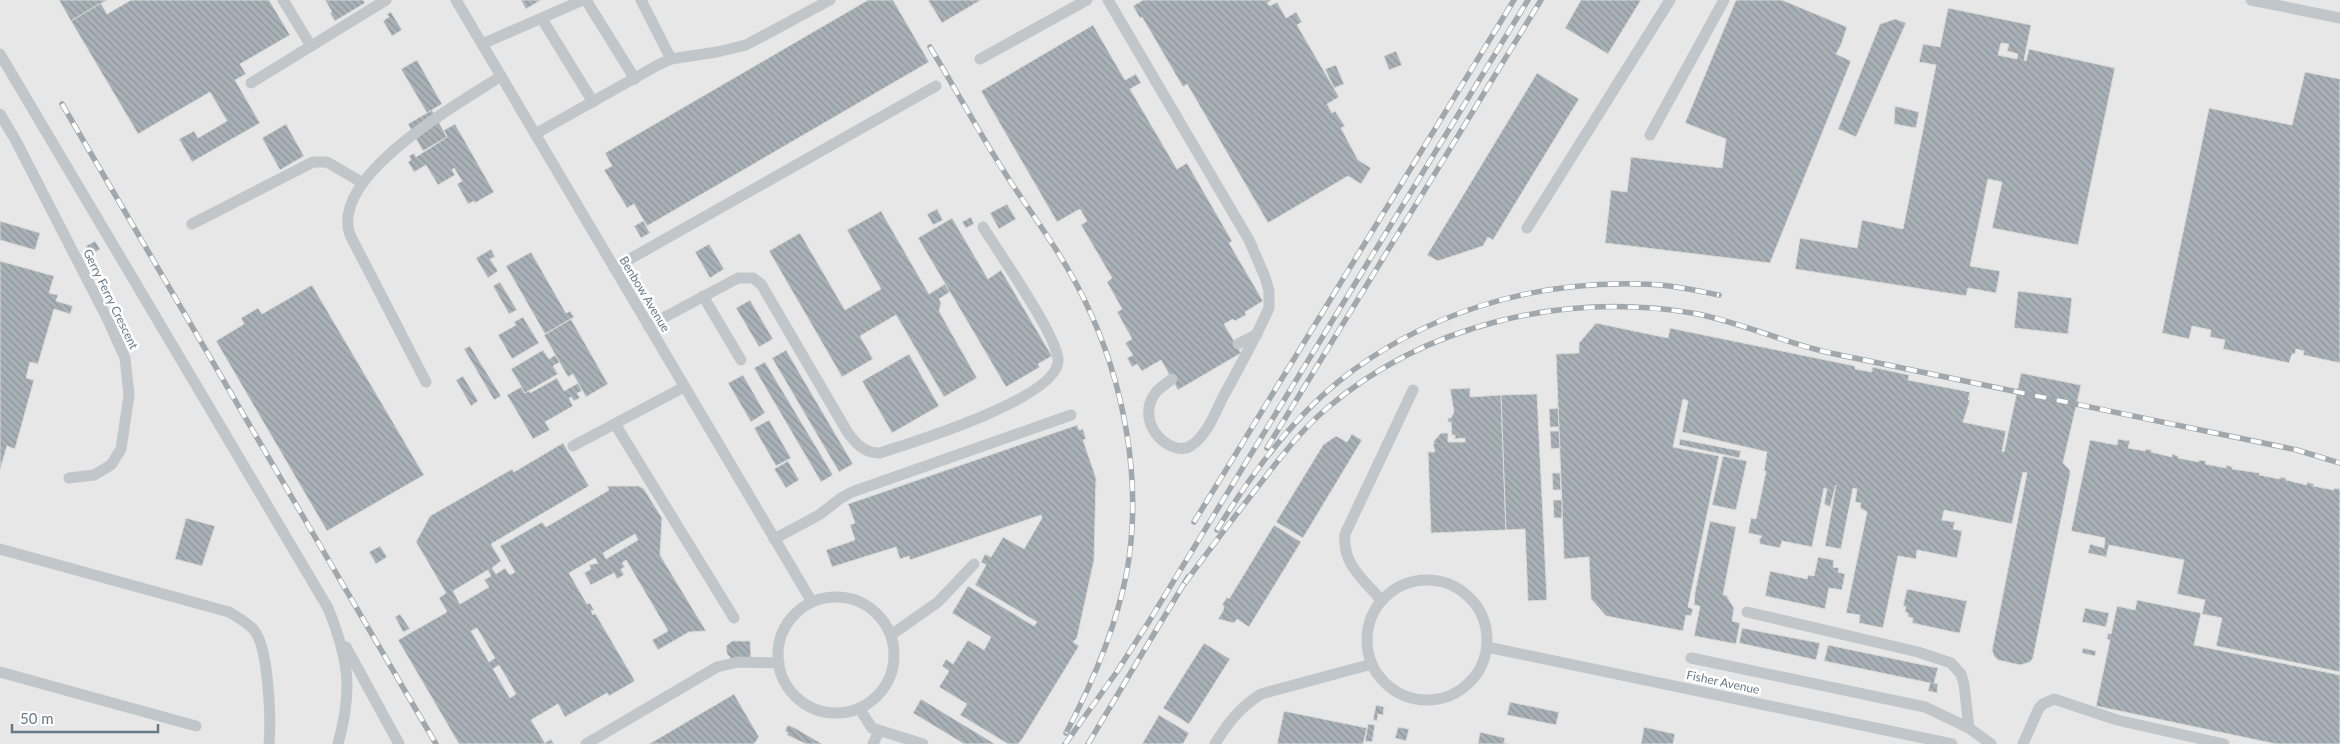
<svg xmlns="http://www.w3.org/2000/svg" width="2340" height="744" font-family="Lato,sans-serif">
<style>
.built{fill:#e6e7e6}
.building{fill:url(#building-back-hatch);stroke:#dadad8;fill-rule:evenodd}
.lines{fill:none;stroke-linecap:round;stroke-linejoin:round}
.lane{stroke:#c1c6ca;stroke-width:11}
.rail-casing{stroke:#a0a8ae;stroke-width:5.5}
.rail{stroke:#fff;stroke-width:4;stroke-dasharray:11;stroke-linecap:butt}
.labels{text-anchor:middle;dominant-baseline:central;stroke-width:5;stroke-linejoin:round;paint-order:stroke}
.street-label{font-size:12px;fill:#667987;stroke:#fff}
</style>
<defs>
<pattern id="building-back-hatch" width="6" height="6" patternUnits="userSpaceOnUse" patternTransform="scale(1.25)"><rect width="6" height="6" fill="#a8b1b7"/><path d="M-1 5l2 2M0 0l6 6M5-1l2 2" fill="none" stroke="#8d959a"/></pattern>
</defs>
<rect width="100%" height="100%" fill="#f8f8f5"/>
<!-- built -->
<rect class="built" x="0" y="0" width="2340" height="744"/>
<!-- building -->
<g class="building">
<path d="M 59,0 L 107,0 L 71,21 Z"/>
<path d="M 131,0 L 269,0 L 290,35 L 240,64 L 246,74 L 235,80 L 260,123 L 192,162 L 179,139 L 194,131 L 198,138 L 227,121 L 210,92 L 138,134 L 71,21 L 101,3 L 107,14 Z"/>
<path d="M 325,0 L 363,0 L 365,3 L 335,21 L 330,13 L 332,12 Z"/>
<path d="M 521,0 L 541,0 L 526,9 Z"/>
<path d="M 868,0 L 893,0 L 929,62 L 647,226 L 634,204 L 627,208 L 604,170 L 612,166 L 605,153 Z"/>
<path d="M 928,0 L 981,0 L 942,23 Z"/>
<path d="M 1143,0 L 1272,0 L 1267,3 L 1270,6 L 1277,2 L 1286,18 L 1296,12 L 1302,22 L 1297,25 L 1339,97 L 1327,104 L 1332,113 L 1335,111 L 1345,126 L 1341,128 L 1358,160 L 1371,168 L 1361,184 L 1348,176 L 1268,223 L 1187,84 L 1183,87 L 1142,17 L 1140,18 L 1133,6 Z"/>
<path d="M 1581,0 L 1641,0 L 1608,54 L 1565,28 Z"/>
<path d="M 1736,0 L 1782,0 L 1847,27 L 1841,45 L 1836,54 L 1851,61 L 1770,263 L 1605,243 L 1611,190 L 1627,192 L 1631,157 L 1722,168 L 1726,139 L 1685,123 Z"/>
<path d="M 1948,8 L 2031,25 L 2024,60 L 2026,61 L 2029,49 L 2115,68 L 2078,245 L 1992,228 L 2002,182 L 1988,179 L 1970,266 L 2000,271 L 1996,293 L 1968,288 L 1966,296 L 1795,269 L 1800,238 L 1857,248 L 1862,220 L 1903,229 L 1936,65 L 1919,62 L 1923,44 L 1940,47 ZM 2001,43 L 2009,44 L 2007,51 L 2018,54 L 2017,59 L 1998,55 Z"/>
<path d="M 391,12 L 402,30 L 392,36 L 383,21 L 389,17 L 387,14 Z"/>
<path d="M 1895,19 L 1906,23 L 1856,137 L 1838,129 L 1880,24 Z"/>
<path d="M 1093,25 L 1125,80 L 1136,74 L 1141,83 L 1130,89 L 1177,169 L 1187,163 L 1232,241 L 1229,243 L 1263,301 L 1245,312 L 1246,315 L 1235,321 L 1233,319 L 1224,324 L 1241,353 L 1178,390 L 1161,360 L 1142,371 L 1137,364 L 1132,367 L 1127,358 L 1133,355 L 1125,343 L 1132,339 L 1117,312 L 1122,309 L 1107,282 L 1112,278 L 1081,225 L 1087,221 L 1080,209 L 1057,222 L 981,91 Z"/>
<path d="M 1396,51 L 1402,65 L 1389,70 L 1384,56 Z"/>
<path d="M 417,60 L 442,104 L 427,113 L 401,69 Z"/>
<path d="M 1336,65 L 1344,84 L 1334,88 L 1325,69 Z"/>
<path d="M 2305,72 L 2340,79 L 2340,363 L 2303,355 L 2304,351 L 2296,349 L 2295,354 L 2292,354 L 2289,363 L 2223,349 L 2225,340 L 2210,337 L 2211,330 L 2192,326 L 2189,339 L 2162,333 L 2209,108 L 2292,125 Z"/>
<path d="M 1537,73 L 1579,99 L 1493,240 L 1488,237 L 1483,246 L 1438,261 L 1427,255 Z"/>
<path d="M 1895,106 L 1919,112 L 1916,128 L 1894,124 Z"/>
<path d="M 432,110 L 447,137 L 423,151 L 408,124 Z"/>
<path d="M 286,124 L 304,156 L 280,170 L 262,138 Z"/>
<path d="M 455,124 L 494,192 L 475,203 L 474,201 L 468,204 L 457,184 L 462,181 L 454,168 L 452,170 L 455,175 L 438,185 L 426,165 L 414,172 L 408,162 L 411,160 L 409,156 L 414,153 L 416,157 L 447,137 L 444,130 Z"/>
<path d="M 1007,204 L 1016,219 L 999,229 L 990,213 Z"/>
<path d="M 937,209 L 943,220 L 933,225 L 927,214 Z"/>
<path d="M 881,211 L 929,294 L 945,284 L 950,292 L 939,299 L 941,303 L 939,311 L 977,378 L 944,397 L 896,315 L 860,336 L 873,359 L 842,377 L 769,251 L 800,233 L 845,310 L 881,289 L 847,230 Z"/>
<path d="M 971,217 L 974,224 L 966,228 L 962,222 Z"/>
<path d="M 952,218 L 988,279 L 1001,270 L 1052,356 L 1038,364 L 1040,367 L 1006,387 L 918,238 Z"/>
<path d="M 0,221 L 40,233 L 35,250 L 0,240 Z"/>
<path d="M 643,221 L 650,233 L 641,238 L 634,226 Z"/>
<path d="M 95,241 L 100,249 L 91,255 L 86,246 Z"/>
<path d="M 709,244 L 724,269 L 710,278 L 695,252 Z"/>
<path d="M 491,249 L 495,257 L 490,259 L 498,271 L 488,278 L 476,258 Z"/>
<path d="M 531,252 L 566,313 L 570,311 L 574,317 L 545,334 L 506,266 Z"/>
<path d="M 0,261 L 54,276 L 49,293 L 58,295 L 56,301 L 73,306 L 70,314 L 54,309 L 38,364 L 30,362 L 26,378 L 34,380 L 15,449 L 7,446 L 0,470 Z"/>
<path d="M 500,282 L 517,310 L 509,314 L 493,286 Z"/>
<path d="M 312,285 L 424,475 L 327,531 L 216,341 L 244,324 L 241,318 L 258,308 L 262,314 Z"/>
<path d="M 2018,291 L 2072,298 L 2068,334 L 2014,328 Z"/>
<path d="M 750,300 L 773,339 L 759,347 L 736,308 Z"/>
<path d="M 523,317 L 539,343 L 512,359 L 498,335 L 516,325 L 514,322 Z"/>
<path d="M 571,319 L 608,384 L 586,397 L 573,374 L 568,377 L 544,335 Z"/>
<path d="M 1596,323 L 1668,338 L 1670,328 L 1855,366 L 1855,369 L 1872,372 L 1872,367 L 1909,375 L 1908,380 L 1970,392 L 1968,400 L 1970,400 L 1963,422 L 2006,431 L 2002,451 L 2004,452 L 2021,373 L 2081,385 L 2063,463 L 2070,470 L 2070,475 L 2033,658 L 2030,662 L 2020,665 L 1998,660 L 1994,656 L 1992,650 L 2027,473 L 2023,472 L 2012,524 L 1944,510 L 1942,520 L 1955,522 L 1953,529 L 1962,531 L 1957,558 L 1917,550 L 1916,559 L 1898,556 L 1883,628 L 1859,623 L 1860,615 L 1846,613 L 1867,512 L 1860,508 L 1861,503 L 1855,502 L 1857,489 L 1853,488 L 1841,549 L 1825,546 L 1836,485 L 1830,507 L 1824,504 L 1827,489 L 1824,488 L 1812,547 L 1782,541 L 1780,548 L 1760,544 L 1759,540 L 1762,536 L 1748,533 L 1751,518 L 1756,519 L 1766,471 L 1764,471 L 1767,452 L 1682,432 L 1688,401 L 1683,399 L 1673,447 L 1719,456 L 1688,607 L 1693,609 L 1691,616 L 1686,615 L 1683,631 L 1606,616 L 1591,599 L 1589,557 L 1564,559 L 1556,354 L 1579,353 L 1579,343 Z"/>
<path d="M 470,346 L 501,396 L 494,400 L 464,349 Z"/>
<path d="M 543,350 L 549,359 L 555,355 L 560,362 L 553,366 L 558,374 L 525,393 L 511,369 Z"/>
<path d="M 786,350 L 853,464 L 839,472 L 772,358 Z"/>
<path d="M 909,354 L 939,406 L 892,433 L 862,381 Z"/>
<path d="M 765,362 L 833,475 L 821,482 L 754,368 Z"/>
<path d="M 743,375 L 765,413 L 751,422 L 728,383 Z"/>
<path d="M 463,376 L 478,401 L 471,406 L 456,380 Z"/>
<path d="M 557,378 L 564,391 L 578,383 L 582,391 L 577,393 L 580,398 L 574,401 L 571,397 L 569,398 L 573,406 L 545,422 L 550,430 L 533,439 L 507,395 L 521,387 L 525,393 L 529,391 L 530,393 Z"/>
<path d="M 1470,388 L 1470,397 L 1501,395 L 1506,530 L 1431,533 L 1428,452 L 1435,452 L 1433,444 L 1435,443 L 1433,442 L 1441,433 L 1448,433 L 1448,442 L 1465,442 L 1465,438 L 1455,439 L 1455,435 L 1452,435 L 1451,422 L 1448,422 L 1448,418 L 1451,418 L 1454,412 L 1450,389 Z"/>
<path d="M 1537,394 L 1547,600 L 1528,601 L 1525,529 L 1506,530 L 1501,395 Z"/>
<path d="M 1558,408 L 1559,427 L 1550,427 L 1549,409 Z"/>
<path d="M 769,420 L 791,458 L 776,466 L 754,428 Z"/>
<path d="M 1077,425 L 1079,430 L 1083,429 L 1086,439 L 1083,440 L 1096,478 L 1094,560 L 1077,638 L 1073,642 L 1079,646 L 1023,738 L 1018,744 L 1008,744 L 960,715 L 967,704 L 939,687 L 949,671 L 942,666 L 946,659 L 953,664 L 968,640 L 984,650 L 991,637 L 952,613 L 968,586 L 1034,626 L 1037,622 L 975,585 L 986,565 L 981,562 L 985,554 L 991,557 L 1003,537 L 1024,549 L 1042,518 L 1041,515 L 910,560 L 909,556 L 900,559 L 896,547 L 832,567 L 826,550 L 855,540 L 850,525 L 855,523 L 848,504 Z"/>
<path d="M 1550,431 L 1559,431 L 1560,448 L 1551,449 Z"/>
<path d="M 1352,434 L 1362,440 L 1303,538 L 1276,522 L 1323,445 L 1336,436 L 1347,442 Z"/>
<path d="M 1680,439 L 1741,451 L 1739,458 L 1679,445 Z"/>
<path d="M 2118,439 L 2130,441 L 2128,448 L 2145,451 L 2146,449 L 2152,450 L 2151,452 L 2172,457 L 2172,454 L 2178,456 L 2178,458 L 2199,462 L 2199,460 L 2206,461 L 2205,464 L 2226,468 L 2226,465 L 2232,467 L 2232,469 L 2260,473 L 2259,475 L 2280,479 L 2280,477 L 2286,478 L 2286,480 L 2307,485 L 2307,482 L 2314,484 L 2313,486 L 2334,490 L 2334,488 L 2340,489 L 2340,672 L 2216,646 L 2222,618 L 2202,614 L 2205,600 L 2177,594 L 2184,560 L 2109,545 L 2106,557 L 2088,553 L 2090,544 L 2104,548 L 2105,538 L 2071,531 L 2090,440 L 2117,445 Z"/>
<path d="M 563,443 L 589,486 L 491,544 L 501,561 L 492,568 L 496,574 L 505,568 L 510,575 L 515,572 L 500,546 L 542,522 L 546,527 L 609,490 L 607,486 L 639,486 L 644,489 L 662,518 L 660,555 L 706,631 L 689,632 L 658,650 L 652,640 L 668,631 L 626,560 L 622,563 L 625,567 L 621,569 L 624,575 L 617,579 L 614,573 L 591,585 L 584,573 L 591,569 L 589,565 L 598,563 L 595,558 L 569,573 L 587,604 L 590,603 L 594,610 L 591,611 L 593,615 L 595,613 L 635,681 L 609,696 L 607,693 L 565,717 L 558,704 L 531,720 L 545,743 L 551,739 L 554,744 L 459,744 L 398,640 L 447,612 L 439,598 L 446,593 L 416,542 L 430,516 L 512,469 L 514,472 ZM 635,534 L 638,540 L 606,559 L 603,553 ZM 488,570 L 491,576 L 484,580 L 489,587 L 460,604 L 453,591 ZM 477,628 L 495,658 L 489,662 L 471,631 ZM 499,665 L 516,694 L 510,698 L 493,669 Z"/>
<path d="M 1723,456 L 1747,461 L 1736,510 L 1712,505 Z"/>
<path d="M 788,461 L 799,480 L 786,488 L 774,469 Z"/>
<path d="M 1552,473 L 1560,473 L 1561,490 L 1553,490 Z"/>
<path d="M 1553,500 L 1562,500 L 1562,518 L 1554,518 Z"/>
<path d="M 186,518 L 215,526 L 202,566 L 175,559 Z"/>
<path d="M 1710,521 L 1736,527 L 1723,595 L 1726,595 L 1734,608 L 1732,621 L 1740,623 L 1736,644 L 1694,636 L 1700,606 L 1694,605 L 1695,592 Z"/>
<path d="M 1274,525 L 1301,542 L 1249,627 L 1237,619 L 1234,623 L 1218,619 L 1223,611 L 1224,606 L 1222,605 L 1227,597 L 1229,599 Z"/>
<path d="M 380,546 L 387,557 L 376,564 L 369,552 Z"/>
<path d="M 1818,557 L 1834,560 L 1833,567 L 1839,568 L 1838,572 L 1845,574 L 1842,590 L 1829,588 L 1825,609 L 1765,596 L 1770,571 L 1807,579 L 1808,575 L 1814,576 Z"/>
<path d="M 1907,589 L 1967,601 L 1960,632 L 1958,633 L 1912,623 L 1913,618 L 1908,617 L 1908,613 L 1905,612 L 1906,607 L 1903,606 Z"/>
<path d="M 2137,600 L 2201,613 L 2194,645 L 2340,675 L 2340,744 L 2276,744 L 2096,706 L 2110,640 L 2107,639 L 2108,633 L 2111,634 L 2117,606 L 2135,610 Z"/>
<path d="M 2085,608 L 2109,613 L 2106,627 L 2082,622 Z"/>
<path d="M 400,614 L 410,629 L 403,632 L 395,617 Z"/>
<path d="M 1742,628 L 1820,643 L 1816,660 L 1739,643 Z"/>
<path d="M 732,641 L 750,641 L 751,658 L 732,659 L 727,654 L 726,646 Z"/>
<path d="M 1204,643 L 1230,659 L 1189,724 L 1163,708 Z"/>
<path d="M 1828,645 L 1938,668 L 1934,683 L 1938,684 L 1937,693 L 1928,691 L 1930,683 L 1824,661 Z"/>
<path d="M 2083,648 L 2096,651 L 2095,656 L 2082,653 Z"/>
<path d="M 734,694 L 759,737 L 754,744 L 649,744 Z"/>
<path d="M 921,699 L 995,744 L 964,744 L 913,713 Z"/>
<path d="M 1510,702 L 1559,712 L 1556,725 L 1507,715 Z"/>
<path d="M 1376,705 L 1384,707 L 1383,715 L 1378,714 L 1377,721 L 1373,720 Z"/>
<path d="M 1284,711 L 1367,728 L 1363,744 L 1277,744 Z"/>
<path d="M 1159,715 L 1189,733 L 1183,744 L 1142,744 Z"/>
<path d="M 1368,724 L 1375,725 L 1372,742 L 1365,741 Z"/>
<path d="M 788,725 L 795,728 L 822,744 L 806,744 L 787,735 L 788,733 L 785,731 Z"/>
<path d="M 1398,727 L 1409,729 L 1406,741 L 1395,738 Z"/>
<path d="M 1644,727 L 1675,734 L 1673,744 L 1641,744 Z"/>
<path d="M 1480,732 L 1505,738 L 1504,743 L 1510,744 L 1478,744 Z"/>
</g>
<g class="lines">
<!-- lane -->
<g class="lane">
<path d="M 283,0 L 311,46"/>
<path d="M 456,0 L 812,602"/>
<path d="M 586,0 L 635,79"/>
<path d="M 641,0 L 671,59"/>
<path d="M 1108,0 L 1249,240 L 1265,277 L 1269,291 L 1269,308 C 1255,339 1239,368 1223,397 C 1215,413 1207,435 1192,445 C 1172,460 1131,422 1157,391 C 1161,387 1167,383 1172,379"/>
<path d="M 2251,0 L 2340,18"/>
<path d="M 542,19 L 593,102"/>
<path d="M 482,44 L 583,0"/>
<path d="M 0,54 L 328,608 C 349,660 353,690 338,744"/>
<path d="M 980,59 L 1087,0"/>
<path d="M 251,83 L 386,0"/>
<path d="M 0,114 L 16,141 L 108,320 L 125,358 L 129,395 L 121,449 L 111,465 L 94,475 L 69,478"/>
<path d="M 535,134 L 658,65 L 671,59 L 717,52 L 746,45 L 830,0"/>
<path d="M 1650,135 L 1724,0"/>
<path d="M 192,224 L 313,162 L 327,162 L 363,183"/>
<path d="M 1527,228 L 1670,0"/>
<path d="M 614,268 L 936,86"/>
<path d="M 703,296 L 741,360"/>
<path d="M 648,326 L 738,278 L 753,278 L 761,284 L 848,433 C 857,445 865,453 880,453 C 914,442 1054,399 1058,362 C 1061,341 997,250 983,227"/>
<path d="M 1238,344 L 1257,334"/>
<path d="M 426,382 L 350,235 C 329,175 459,104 501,76"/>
<path d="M 615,424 L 734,618"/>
<path d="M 573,446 L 684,387"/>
<path d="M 774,539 L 819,515 L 841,498 L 852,492 L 1071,415"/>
<path d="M 0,549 L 229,612 C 237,617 248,623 254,630 C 269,648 271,721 269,744"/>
<circle cx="1427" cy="640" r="60"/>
<circle cx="836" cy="655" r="58"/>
<path d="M 1381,600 C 1363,579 1342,564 1345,534 L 1413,390"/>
<path d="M 1747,612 L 1918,652 L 1951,663 L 1961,674 L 1964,684 L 1969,728"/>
<path d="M 891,635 L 938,602 L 974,564"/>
<path d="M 346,647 L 399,744"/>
<path d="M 1487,647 L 1952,744"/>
<path d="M 1691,658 L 1925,707 L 1969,728 L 1991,744"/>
<path d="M 0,672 L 196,726"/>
<path d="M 859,708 L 872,728 L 923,744"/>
<path d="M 586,744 L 717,667 L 738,662 L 779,663"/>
<path d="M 873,744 L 879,731"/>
<path d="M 1215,744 C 1227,724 1240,707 1261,694 L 1372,664"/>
<path d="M 2023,744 L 2039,708 L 2043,704 L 2054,699 L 2117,720 L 2224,744"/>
</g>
<defs>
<g id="rail">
<path d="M 930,47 C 958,93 983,140 1012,184 C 1037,221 1064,258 1084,299 C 1124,381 1143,480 1127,571 C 1116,628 1093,682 1066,733"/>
<path d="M 62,104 L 436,744"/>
<path d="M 1267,448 L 1541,0"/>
<path d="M 1194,522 L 1514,0"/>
<path d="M 1217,530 C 1250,476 1289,422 1338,382 C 1423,313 1532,281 1640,284 C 1667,284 1693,290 1719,295"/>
<path d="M 1185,583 C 1208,551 1232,520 1256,489 C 1278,461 1299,432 1326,409 C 1425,324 1564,292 1692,313 C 1742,322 1786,344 1835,354 C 1989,386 2143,418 2297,450 L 2340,463"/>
<path d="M 1065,744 L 1116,673 L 1148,623 L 1528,0"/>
<path d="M 1088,744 L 1188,577"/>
</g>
</defs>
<!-- rail casing -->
<use href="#rail" class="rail-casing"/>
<!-- rail -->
<use href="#rail" class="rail"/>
</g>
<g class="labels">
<!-- street labels -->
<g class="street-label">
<text transform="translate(645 294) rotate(59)">Benbow Avenue</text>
<text transform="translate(111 299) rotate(64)">Gerry Ferry Crescent</text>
<text transform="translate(1723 682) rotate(12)">Fisher Avenue</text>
</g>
</g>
<!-- scale -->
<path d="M12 724v8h146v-8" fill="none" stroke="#667987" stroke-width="2.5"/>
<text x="20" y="724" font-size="15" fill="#667987" stroke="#ffffff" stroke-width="4" paint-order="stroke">50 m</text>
</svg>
